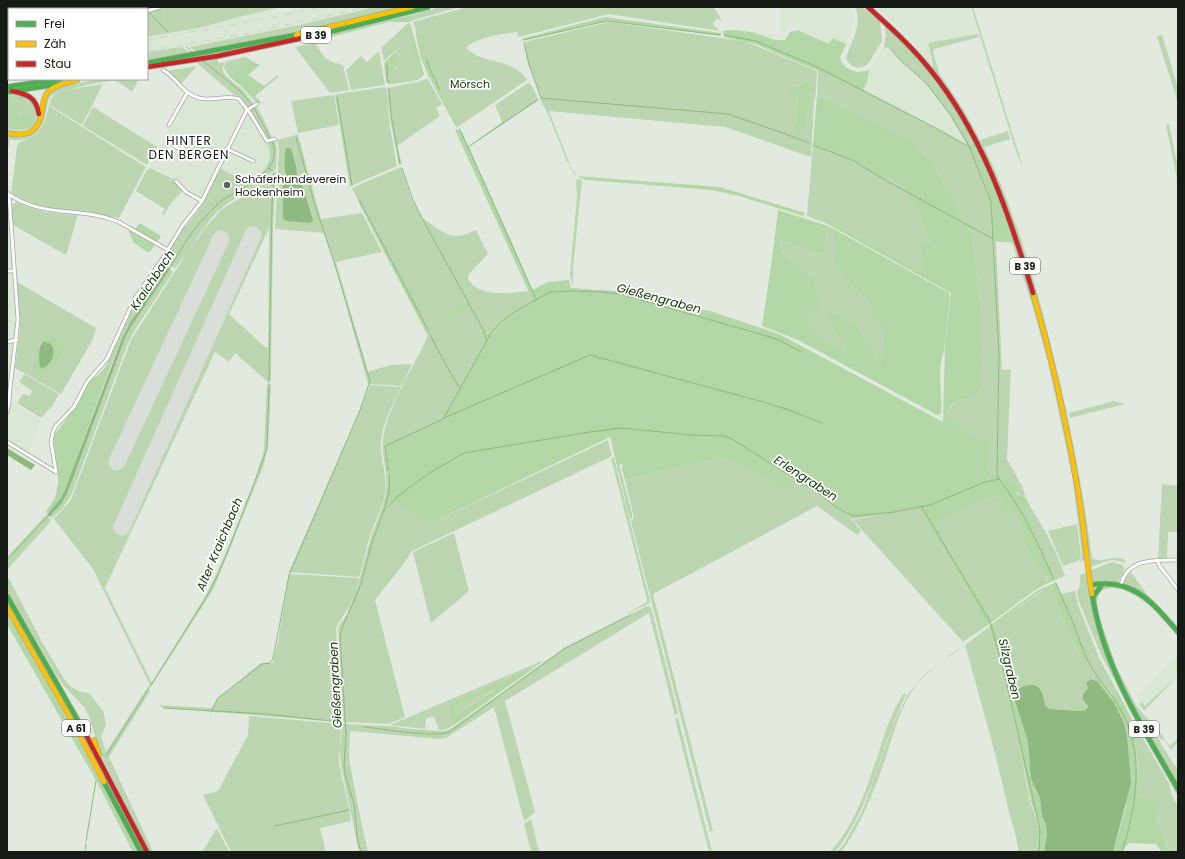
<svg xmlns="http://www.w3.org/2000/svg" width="1185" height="859" font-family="Poppins,sans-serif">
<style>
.built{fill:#d9e7d4}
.green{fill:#bcd6b2;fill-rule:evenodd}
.forest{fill:#b3d7a6;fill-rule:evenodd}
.water{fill:#8fb980}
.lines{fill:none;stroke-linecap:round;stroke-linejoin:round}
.stream{stroke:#8fb980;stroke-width:1}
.runway{stroke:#d9ded8;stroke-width:17}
.street-casing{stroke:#a1a79f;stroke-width:4.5}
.fast-casing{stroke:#a1a79f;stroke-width:6}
.slow-casing{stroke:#a1a79f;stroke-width:6}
.jam-casing{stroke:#a1a79f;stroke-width:6}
.street{stroke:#fbfcfa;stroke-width:3}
.fast{stroke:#4caf50;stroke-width:4.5}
.slow{stroke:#ffc107;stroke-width:4.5}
.jam{stroke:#c62828;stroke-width:4.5}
.rail{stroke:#d0d2d0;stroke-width:1;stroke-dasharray:7 7;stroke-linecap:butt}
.poi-dot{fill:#5d645c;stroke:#fff;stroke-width:1.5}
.labels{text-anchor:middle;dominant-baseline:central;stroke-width:3.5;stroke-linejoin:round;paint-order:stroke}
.shield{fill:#fff;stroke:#5c605b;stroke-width:1}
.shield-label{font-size:10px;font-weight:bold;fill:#161c15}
.park-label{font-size:11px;fill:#143901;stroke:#fff}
.poi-label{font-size:11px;fill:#161c15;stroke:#fff;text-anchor:start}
.neighbourhood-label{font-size:12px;letter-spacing:1px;fill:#161c15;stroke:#fff}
.water-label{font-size:12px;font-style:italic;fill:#0f3400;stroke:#fff}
</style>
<rect width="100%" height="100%" fill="#e2eadf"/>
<!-- built -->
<g class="built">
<path d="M 307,7 L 375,7 L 251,35 L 183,48 L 147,52 L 147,37 L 203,27 L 238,17 L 273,9 L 274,12 L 269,13 L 269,15 Z"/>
<path d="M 780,7 L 849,7 L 854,17 L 850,34 L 846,44 L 833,38 L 829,44 L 790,23 L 783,38 L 722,31 L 730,30 L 780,35 Z"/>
<path d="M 874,7 L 969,7 L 978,34 L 928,43 L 932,58 L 933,68 L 910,39 L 890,19 Z"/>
<path d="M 884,47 L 891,49 L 899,59 L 926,83 L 950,115 L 968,146 L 862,90 L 867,71 L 870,68 Z"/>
<path d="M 186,95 L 197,102 L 237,101 L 246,113 L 248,113 L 250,114 L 268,143 L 270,154 L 269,162 L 265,168 L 260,175 L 248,183 L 202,200 L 184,188 L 177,181 L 165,173 L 150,166 Z"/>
<path d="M 7,205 L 13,273 L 15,326 L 7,390 L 12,402 L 41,420 L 27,457 L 7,445 Z"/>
<path d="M 1178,655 L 1178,676 L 1145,707 L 1138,698 L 1143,691 Z"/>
</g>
<!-- green -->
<g class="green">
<path d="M 167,7 L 282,7 L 238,17 L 203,27 L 147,37 L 147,12 Z"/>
<path d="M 375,7 L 402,7 L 273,38 L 195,51 L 190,47 L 299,25 Z"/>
<path d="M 439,7 L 460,7 L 413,20 L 412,15 Z"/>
<path d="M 467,7 L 714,7 L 722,21 L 717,19 L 713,23 L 714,26 L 720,31 L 609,14 L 519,37 L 517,32 C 502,34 476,37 466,48 C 470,51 475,55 480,57 C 496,63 517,63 527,80 L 459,126 L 435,81 L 413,22 Z"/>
<path d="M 855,7 L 862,7 L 880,21 L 882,41 L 868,64 C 860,71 849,67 846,58 C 851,43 863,23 855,7 Z"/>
<path d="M 971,7 L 973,7 L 1023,167 L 1017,154 Z"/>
<path d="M 609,22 L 742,41 L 754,45 L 812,69 L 817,72 L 815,102 L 813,97 L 801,84 L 795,87 L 795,96 L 798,98 L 794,135 L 804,132 L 810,103 L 814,103 L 811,157 L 725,127 L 549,111 L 570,165 L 577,176 L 575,175 L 566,159 L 549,116 L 540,99 L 541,97 L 528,64 L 524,42 Z"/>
<path d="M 407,24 L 422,75 L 414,81 L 400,83 L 398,80 L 389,81 L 388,74 L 392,70 L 396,68 L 398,57 L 396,51 L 402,45 L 384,61 L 381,48 Z"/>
<path d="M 887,25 L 903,41 L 942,86 L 975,142 L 996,188 L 1028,281 L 1049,354 L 1074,471 L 1085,559 L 1080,562 L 1082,555 L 1072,475 L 1048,362 L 1033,308 L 997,196 L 974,145 L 991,202 L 992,241 L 996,242 L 1002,370 L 1011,369 L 1007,459 L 1022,486 L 1026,498 C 1011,493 1013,484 1002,476 C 999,474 993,473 989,472 L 987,464 L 992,445 C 979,438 952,426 947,411 L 953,404 L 967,399 L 980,339 L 980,303 L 972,234 L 961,218 L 956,204 L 933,164 L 911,140 L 817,95 L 818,72 L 816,70 L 848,85 L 966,148 L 968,146 L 950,115 L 926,83 L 899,59 L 891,49 L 884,47 L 886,35 L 885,27 Z"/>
<path d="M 978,34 L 979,37 L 934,49 L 933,52 L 939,73 L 965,112 L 980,140 L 1008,131 L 1010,139 L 984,147 C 1009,197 1026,252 1041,306 C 1063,389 1081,473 1092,558 C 1102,565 1114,553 1125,560 L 1125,563 C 1110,557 1105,562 1091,567 L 1076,466 L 1063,404 L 1004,200 L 988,160 L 971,127 L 954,99 L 933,68 L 932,58 L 928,43 Z"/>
<path d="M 1162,35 L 1178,88 L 1178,103 L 1157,36 Z"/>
<path d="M 315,43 C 325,58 324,60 343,65 L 349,90 L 330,93 L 295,47 Z"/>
<path d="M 182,47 L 190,53 L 147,60 L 147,52 Z"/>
<path d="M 379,51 L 385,85 L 351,90 L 346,70 L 361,56 L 367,62 Z"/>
<path d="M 246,57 L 250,60 L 229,76 L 224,68 L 225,63 L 227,61 Z"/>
<path d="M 217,58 L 219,63 L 224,62 L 223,71 L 226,76 L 244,91 L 254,104 L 249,107 L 246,106 L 241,98 L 234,95 L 196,62 Z"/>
<path d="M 197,66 L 181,84 L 167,71 Z"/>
<path d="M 104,79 L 139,79 L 132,92 C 127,88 120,82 114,81 C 106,80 56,91 51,96 C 46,102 47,113 44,120 C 39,134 24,144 10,139 L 7,155 L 7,136 L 21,138 L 36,130 C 39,121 41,106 46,97 C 55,83 88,82 104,79 Z"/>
<path d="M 426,79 L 428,79 L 442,104 L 436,108 L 440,116 L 397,146 L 402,164 L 399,165 L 391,124 L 387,88 L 417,82 Z"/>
<path d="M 528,83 L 530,83 L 539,100 L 469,147 L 502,122 L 495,105 Z"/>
<path d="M 103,84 L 82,125 L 49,105 C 50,102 51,99 53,96 C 60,89 93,86 103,84 Z"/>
<path d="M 385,87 L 387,90 L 390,127 L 397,166 L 353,185 L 338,94 Z"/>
<path d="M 16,94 L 33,100 C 34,104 38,110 37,115 C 37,132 19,132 7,129 L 7,127 L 22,130 L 21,117 L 19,118 L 16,113 L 21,112 L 13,106 L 10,96 L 7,95 Z"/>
<path d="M 334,95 L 339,125 L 298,133 L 291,101 Z"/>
<path d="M 49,106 L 146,167 L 119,218 L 90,212 L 44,208 L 25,202 L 11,194 L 17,146 L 18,143 C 39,135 44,128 49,106 Z"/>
<path d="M 256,106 L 260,112 L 273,139 L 268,141 L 249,110 Z"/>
<path d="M 93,107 L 157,147 L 147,165 L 83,126 Z"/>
<path d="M 1169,124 L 1178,168 L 1178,184 L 1166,125 Z"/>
<path d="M 296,135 L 313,199 L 323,226 L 321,219 L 362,213 L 382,252 L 336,262 L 368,372 L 390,365 L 412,364 L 402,386 L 368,384 L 334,262 L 324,233 L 275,229 L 279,150 L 277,140 Z"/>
<path d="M 274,140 L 275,141 L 277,149 L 276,169 C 268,173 265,181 258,186 C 249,192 240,195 231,201 C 211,214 199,235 186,255 L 204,229 L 222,209 L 257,188 L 276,170 L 273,228 L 271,380 L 267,381 L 235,353 L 229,362 L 215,352 L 105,588 L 152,683 L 209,590 L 224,557 L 255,481 L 264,450 L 267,383 L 271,384 L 268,444 L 264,465 L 213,590 L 151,687 L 93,569 L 54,519 L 71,500 L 131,340 L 185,256 L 175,268 L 166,264 L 164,258 L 183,225 L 186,226 L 198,211 L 196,209 L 203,202 L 219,168 L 248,183 C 259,176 269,168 270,155 C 270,151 268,146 268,142 ZM 269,228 L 268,347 L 265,347 L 229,314 Z"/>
<path d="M 813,144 L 850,158 L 865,171 L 876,176 L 886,176 L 901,185 L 917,210 L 930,244 L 924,260 L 925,275 L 842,228 L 807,214 Z"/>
<path d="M 401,167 L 412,200 L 423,220 L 424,219 C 434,226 446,237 458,236 C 464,236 471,232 476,230 L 488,254 L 469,274 L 468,278 C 476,298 511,293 529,291 L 533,301 L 501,324 L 491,335 L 485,332 L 466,297 C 465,307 453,311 444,314 L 445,319 L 465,308 L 469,310 L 486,340 L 442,419 L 385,446 L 384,449 L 389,475 L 389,487 L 385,511 L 393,501 L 424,522 L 431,523 L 608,440 L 612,456 L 412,551 L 402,566 L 375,600 L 405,717 L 388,724 L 343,722 L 338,627 L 346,616 L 355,594 L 349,607 L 336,627 L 341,722 L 163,708 L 159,705 L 212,708 L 218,698 L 261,663 L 273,663 L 278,641 L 289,574 L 359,578 L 356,593 C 361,574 366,554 372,534 C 377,520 384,506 386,491 C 389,471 379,453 384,433 C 392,399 413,368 428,336 L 432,336 L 382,241 L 379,242 L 358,201 L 360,200 L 354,187 Z"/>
<path d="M 150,168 L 173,179 L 184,190 L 171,203 L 163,216 L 162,214 L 165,209 L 136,191 L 147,170 Z"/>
<path d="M 578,179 L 582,180 L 573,267 L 573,287 L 570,275 L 577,196 L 576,181 Z"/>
<path d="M 17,202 C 37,212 56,214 78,215 L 66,255 L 13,225 L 12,207 L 14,203 Z"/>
<path d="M 828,226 L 834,229 L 834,254 L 866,298 L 873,318 L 883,329 L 882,355 L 880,364 C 866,340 857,323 830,311 L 826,318 L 847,349 L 843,351 C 830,346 810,337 807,322 C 805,313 813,288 814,278 L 794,263 L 781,250 L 780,240 L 787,242 L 805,250 L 824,254 Z"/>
<path d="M 166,266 L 168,267 L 126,330 L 110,368 L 107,364 L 136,300 L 151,278 L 160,273 Z"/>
<path d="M 170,269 L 172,271 L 172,274 L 136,328 L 128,343 L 71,496 L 61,510 L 52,518 L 50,516 L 62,503 L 67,494 L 123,343 L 132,325 Z"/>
<path d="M 17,282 L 96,328 L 93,339 L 61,394 L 15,368 L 20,328 Z"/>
<path d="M 24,374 L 59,394 L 51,408 L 42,403 L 50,408 L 41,418 L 17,403 L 23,394 L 30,396 L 32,391 L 19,382 Z"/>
<path d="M 370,385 L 401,387 C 393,405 379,429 381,450 C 382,464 387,478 385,492 C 383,507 376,519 371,533 C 366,547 364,562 359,577 L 289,572 L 346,442 L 349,437 Z"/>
<path d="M 1114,401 L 1125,404 L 1070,418 L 1069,413 Z"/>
<path d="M 725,457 L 784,490 L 796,484 L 805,490 L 808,488 L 850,517 L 861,531 L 857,535 L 817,506 L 653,594 L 713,831 L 710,832 L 631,521 L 634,518 L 625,480 Z"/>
<path d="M 611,458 L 614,458 L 650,601 L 650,603 L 624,615 L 647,602 L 647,600 Z"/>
<path d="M 1162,484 L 1178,486 L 1177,532 L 1168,532 L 1167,559 L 1158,559 Z"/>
<path d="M 993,496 L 1005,498 L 1005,500 L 999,506 L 1009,507 L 1012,510 L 1012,515 L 1020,521 L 1026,546 L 1044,577 L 1048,577 L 1046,581 C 1034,585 1029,593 1019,601 C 1011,608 1002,614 994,620 L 946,544 L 937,523 L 960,510 Z"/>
<path d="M 920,506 L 938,543 L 943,547 L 964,582 L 981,612 L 985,627 L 963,642 L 853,520 Z"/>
<path d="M 1031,508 C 1045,530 1057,552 1065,576 L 1054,580 L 1039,544 L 1022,513 Z"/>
<path d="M 46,515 L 50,519 L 50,522 L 7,570 L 7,557 Z"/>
<path d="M 1077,524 L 1081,557 L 1078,561 L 1063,566 L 1048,531 Z"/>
<path d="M 454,533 L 469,591 L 431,623 L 413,552 Z"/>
<path d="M 1113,562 L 1122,565 L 1125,569 L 1118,582 L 1095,583 L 1093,581 L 1091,570 Z"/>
<path d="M 1130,571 L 1152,601 L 1124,584 L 1123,580 Z"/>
<path d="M 1087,573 L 1098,631 L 1129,705 L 1178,793 L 1178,797 L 1102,657 L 1078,599 L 1077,592 L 1080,585 L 1080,575 Z"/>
<path d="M 7,575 L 42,642 L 64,679 L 71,687 L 81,692 L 89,693 L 103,711 L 105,719 L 106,724 L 101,737 L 106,752 L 148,687 L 150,691 L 109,757 L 153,852 L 150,852 L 101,756 L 90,719 L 85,708 L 64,686 L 57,676 L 7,590 Z"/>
<path d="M 1104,587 C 1122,586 1136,593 1151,604 L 1148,604 C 1136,595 1115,582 1101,591 L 1098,594 L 1097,602 L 1099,616 L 1117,668 L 1137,707 L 1149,720 L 1164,749 L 1178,770 L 1178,786 L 1124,691 L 1105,645 L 1096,607 L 1096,594 L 1100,588 Z"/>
<path d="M 1045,589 L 1052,589 L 1065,627 L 1069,632 L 1080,656 L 1085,654 L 1074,624 L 1061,594 L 1075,591 L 1078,605 L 1100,660 L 1118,692 L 1113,695 L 1096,674 L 1088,681 L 1086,685 L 1088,688 L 1083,700 L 1088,706 L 1087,709 L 1082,711 L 1049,709 L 1045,705 L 1044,700 L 1034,686 L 1024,686 L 1015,692 L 1012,687 L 995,624 Z"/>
<path d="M 647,606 L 651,607 L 678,713 L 675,716 L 649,613 L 505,701 L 535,812 L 524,821 L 494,707 L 446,738 L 439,739 L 350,731 L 349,757 L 350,764 L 360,816 L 368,852 L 359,852 L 341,765 L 340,749 L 342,724 L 389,726 L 411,729 L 411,733 L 439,734 L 463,724 L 498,701 L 496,697 L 564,648 Z"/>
<path d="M 989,627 L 1017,732 L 1030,802 L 1036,818 L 1039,832 L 1037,852 L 1018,852 C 1018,837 1011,823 1008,808 C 996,753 980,699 965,645 Z"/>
<path d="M 964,646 L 964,647 C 957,648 949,657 942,662 C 933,669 924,675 917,684 C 901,705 895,728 887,753 C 877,784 861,826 841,852 L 837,852 L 844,844 L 862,812 L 894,723 L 908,694 L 924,675 Z"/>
<path d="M 544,660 L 538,665 L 447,704 L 454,725 C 449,728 445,730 439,730 L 434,717 L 426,718 L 425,729 L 390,725 Z"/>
<path d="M 1178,676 L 1144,711 L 1170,746 L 1177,739 L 1178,741 L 1171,750 L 1165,740 L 1162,739 L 1161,740 L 1151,720 L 1139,704 L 1141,702 L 1145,706 Z"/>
<path d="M 497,688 L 456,715 L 454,707 Z"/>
<path d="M 904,693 L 906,695 C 880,746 872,807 835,852 L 830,852 C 855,825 867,787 879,752 C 885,732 892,711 904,693 Z"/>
<path d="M 249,716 L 341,724 L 339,764 L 349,808 L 351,821 L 320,828 L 326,852 L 231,852 L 203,795 L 218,791 L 248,735 Z"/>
<path d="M 678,717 L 712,852 L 709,852 L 675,719 Z"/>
<path d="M 1131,718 L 1169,783 L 1171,793 L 1178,807 L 1178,852 L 1169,852 L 1167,843 L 1160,829 L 1157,816 L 1137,799 C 1139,774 1137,742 1131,718 Z"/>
<path d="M 531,819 L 539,852 L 531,852 L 524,824 Z"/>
<path d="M 217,828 L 229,852 L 202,852 Z"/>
</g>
<!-- forest -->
<g class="forest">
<path d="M 412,15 L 413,20 L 409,22 L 389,22 L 327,38 L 323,36 Z"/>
<path d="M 605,17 L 721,33 L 721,36 L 606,21 L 526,40 L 521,39 Z"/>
<path d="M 410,23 L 424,74 L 421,78 L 414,81 L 421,75 L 407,24 Z"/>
<path d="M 415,30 L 418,34 L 435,81 L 459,126 L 456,127 L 428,75 L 421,58 Z"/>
<path d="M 734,30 L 752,32 L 775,40 L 785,40 L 790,32 L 798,30 L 829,44 L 833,38 L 846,44 L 840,58 C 845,71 856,74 869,70 L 867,82 L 863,90 L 968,146 L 974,144 L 997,196 L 1013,243 L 992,241 L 991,202 L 984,181 L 968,146 L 966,148 L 848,85 L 816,70 L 755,44 L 724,37 L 723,31 Z"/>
<path d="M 396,51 L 398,57 L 398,65 L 388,74 L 389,81 L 398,80 L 400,83 L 389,84 L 386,82 L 384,63 Z"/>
<path d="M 250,60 L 260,65 L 248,75 L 264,86 L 278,75 L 278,77 L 255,96 L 261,102 L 267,102 L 259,103 L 256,102 L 241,86 L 229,76 Z"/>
<path d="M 806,83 L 812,85 L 811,90 L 807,90 C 810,95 814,97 814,103 L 810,103 L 804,132 L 796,135 L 794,135 L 798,98 L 795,96 L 790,94 L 790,88 L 792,85 L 795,87 Z"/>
<path d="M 338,94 L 353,185 L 350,187 L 335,95 Z"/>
<path d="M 7,95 L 10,96 L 13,106 L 18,106 L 22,112 L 17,113 L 19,118 L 24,114 L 26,117 L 32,119 L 33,122 C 26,132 17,130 7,127 Z"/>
<path d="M 817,95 L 911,140 L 933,164 L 956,204 L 961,218 L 972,234 L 980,303 L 981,389 L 967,399 L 952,404 L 947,411 L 948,414 L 963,429 L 992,445 L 987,464 L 989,472 L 995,474 L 1001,475 C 1006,480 1011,482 1017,487 L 1016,494 L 1026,498 L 1031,508 L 1022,514 L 1039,544 L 1054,580 L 1035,590 L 985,627 L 981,612 L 964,582 L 943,547 L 938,543 L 920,507 L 853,519 L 808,488 L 805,490 L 796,484 L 784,490 L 725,457 L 625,480 L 622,469 L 623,464 L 619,465 L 632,514 L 632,518 L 630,519 L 610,437 L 431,523 L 424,522 L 393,501 L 383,511 L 389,487 L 389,475 L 384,449 L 385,446 L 442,419 L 486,340 L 469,310 L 465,308 L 445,319 L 444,314 C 452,311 460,308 466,301 L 464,298 L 466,297 L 485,332 L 491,335 L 501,324 L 533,301 L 455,130 L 460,129 C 485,183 510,236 532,290 L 548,282 L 569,280 L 571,288 L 615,291 L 646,296 L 713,312 L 779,334 L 943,422 L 945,346 L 951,293 L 826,223 L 807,216 L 807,214 L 842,228 L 925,274 L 921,246 L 923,243 L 930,243 L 917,210 L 901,185 L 886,176 L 876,176 L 865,171 L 850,158 L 813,144 ZM 993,496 L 1005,498 L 1005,500 L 1002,503 L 999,507 L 1003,508 L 1009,507 L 1012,510 L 1012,515 L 1020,521 L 1026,546 L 1044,577 L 1047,576 L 1048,577 L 1047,581 L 1040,582 L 1034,588 L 1028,591 L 1021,600 L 994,617 L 993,619 L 946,544 L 937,523 L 960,510 Z"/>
<path d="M 296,135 L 298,135 L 323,227 L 321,227 L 319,219 Z"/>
<path d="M 577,176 L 719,187 L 740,193 L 805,213 L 803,216 L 739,196 L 712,190 L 586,180 Z"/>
<path d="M 778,210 L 828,226 L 824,254 L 805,250 L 787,242 L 780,240 L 781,251 L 794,263 L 814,278 L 818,301 L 817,310 L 808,314 C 806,334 827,344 843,351 L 847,349 L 826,318 L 830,311 C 846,318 858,327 867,342 C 872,349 875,358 880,363 L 882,355 L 883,329 L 873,318 L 866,298 L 847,278 L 836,263 L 834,254 L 834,229 L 949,293 L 950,297 L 944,351 C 936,369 943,395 941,414 L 937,415 L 824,354 L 798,340 L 762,326 L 772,259 Z"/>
<path d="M 140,223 L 161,236 L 157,242 L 135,229 Z"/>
<path d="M 128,230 L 155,245 L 149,253 L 134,243 Z"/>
<path d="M 382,240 L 433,336 L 428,336 L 379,242 Z"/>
<path d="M 47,332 L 66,347 L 54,365 L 42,373 L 39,373 L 35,370 L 35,358 L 40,345 L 40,367 L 42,369 C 52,367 54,356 54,347 L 49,342 L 43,342 L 41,343 Z"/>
<path d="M 107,364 L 110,368 L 65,489 L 60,499 L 48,514 L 46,512 L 47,510 L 55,498 L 58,484 L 58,473 L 54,445 L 54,435 L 79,403 L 89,381 L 98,375 L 104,369 Z"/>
<path d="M 1056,582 L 1074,624 L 1085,654 L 1080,656 L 1069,632 L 1065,627 L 1052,589 L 1045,589 L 1038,593 L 995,624 L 1012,687 L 1015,692 L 1014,699 L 1028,742 L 1031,770 L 1040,798 L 1042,816 L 1046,825 L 1047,833 L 1044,852 L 1037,852 L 1039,832 L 1037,818 L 1031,802 L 1017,732 L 989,626 L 1037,591 Z"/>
<path d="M 7,613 L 72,728 L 137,852 L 133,852 L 97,782 L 7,624 Z"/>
<path d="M 538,665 L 457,723 L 454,725 L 447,704 ZM 495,689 L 495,690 L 456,715 L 454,707 Z"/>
<path d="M 1096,674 L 1112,695 L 1118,692 L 1131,718 L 1135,733 L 1138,783 L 1137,799 L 1161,801 C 1160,806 1157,812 1157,817 C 1158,829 1167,840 1169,852 L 1161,851 L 1156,844 L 1128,843 L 1122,852 L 1113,852 L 1126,806 L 1123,721 L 1107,694 L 1097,681 L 1091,679 Z"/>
<path d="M 496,697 L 498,701 L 451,732 L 439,734 L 411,733 L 411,729 L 438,731 L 446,731 L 452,728 Z"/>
</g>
<!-- water -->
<g class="water">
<path d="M 286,148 L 289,148 L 291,149 L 296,166 L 297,175 L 291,178 L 286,176 C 284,167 284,158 286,148 Z"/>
<path d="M 289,182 L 291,184 L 295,183 L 302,185 L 312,217 L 313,220 L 310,223 L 287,221 L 283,219 L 283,185 Z"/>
<path d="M 168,267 L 170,269 L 132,325 L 125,338 L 67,494 L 62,503 L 49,517 L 47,515 L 60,499 L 64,492 L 122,339 L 130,323 Z"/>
<path d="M 43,342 C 60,341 54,366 42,368 L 40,367 C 39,360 38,346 43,342 Z"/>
<path d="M 7,448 L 35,465 L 31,470 L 7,455 Z"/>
<path d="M 1091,679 L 1097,681 L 1114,703 L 1123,721 L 1127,737 L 1131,783 L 1113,852 L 1044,852 L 1047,833 L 1046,825 L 1042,816 L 1040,798 L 1031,778 L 1028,742 L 1013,695 C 1017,687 1030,682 1038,687 C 1042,690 1044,700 1045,705 L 1049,709 L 1082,711 L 1087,709 L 1088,706 L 1083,700 L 1083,695 L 1088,688 L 1086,683 Z"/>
</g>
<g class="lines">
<!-- stream -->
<g class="stream">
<path d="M 145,7 L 147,9"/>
<path d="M 149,12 L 168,32"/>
<path d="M 724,35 L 756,41 L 817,67 L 934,127 L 968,146"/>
<path d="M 523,40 L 607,21 L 720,35"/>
<path d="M 524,43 L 529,64 L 541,98 L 728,114 L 780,132 L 809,143"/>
<path d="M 187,47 L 192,52"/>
<path d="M 202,60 L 239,90 L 252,105"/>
<path d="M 427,60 L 430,69 L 440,90"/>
<path d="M 387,65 L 388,83"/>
<path d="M 389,89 L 391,115 L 400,164"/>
<path d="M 337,97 L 352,185"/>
<path d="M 254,108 L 270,138"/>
<path d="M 460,130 L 468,147"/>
<path d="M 813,145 L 852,160 L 883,179 L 993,239"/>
<path d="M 269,168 L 273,171"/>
<path d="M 402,168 L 413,200 L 423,220 L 484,331 L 486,339"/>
<path d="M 353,188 L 428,330"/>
<path d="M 169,269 C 180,251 191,231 206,216 C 212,210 217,204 224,199 C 244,187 285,171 272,141"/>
<path d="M 536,299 L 468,147 L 537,100"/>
<path d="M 430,335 L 447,367 L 459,387"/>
<path d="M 269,382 L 272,205 L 274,173"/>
<path d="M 444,418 L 590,355 L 767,403 L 789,410 L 822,423"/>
<path d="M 388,470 L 385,446 L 443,419 L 491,333 L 502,321 L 516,311 L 550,292 L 574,291 L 602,292 L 620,294 L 770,337 L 779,340 L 801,352"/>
<path d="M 999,479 C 1023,509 1039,545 1054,580"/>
<path d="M 921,506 L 990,622 L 1005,676 L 1040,830 L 1039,852"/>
<path d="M 384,511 L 397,497 L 414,484 L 431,472 L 464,453 L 590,432 L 621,428 L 691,435 L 724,436 L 730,438 C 759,456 788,474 816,492 C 828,500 841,513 855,516 L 894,512 L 930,505 L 985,482 L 999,479 L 997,475 L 999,355 L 991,202 L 969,146 L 950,114 L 926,83 L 899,59 L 891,49"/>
<path d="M 7,560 L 48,516"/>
<path d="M 1056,583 C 1062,597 1068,611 1074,625 C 1079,638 1083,652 1090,665 C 1098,679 1110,691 1118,705 C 1146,751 1137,803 1122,852"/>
<path d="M 164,708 L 266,714 L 340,722"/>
<path d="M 211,712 L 218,698 L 262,664 L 269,663 L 273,659 L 289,575 L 360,410 L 370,381 L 334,262 L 314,202 L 296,137"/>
<path d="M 365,727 C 385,729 432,738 449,732 L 564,649 L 630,615"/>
<path d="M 106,756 L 204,601 L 218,575 L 230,546 L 267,449 L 269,386"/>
<path d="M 275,826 L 349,810"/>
<path d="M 86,841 L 96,781"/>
<path d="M 85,852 L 86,844"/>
<path d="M 361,852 L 357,837 L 356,822 L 354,804 L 346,778 L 344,766 L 346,736 L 340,636 C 343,622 351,609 356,596 C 363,580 366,563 371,546 C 378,522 392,500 389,475"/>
</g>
<!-- runway -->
<g class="runway">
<path d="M 117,462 L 221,239"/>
<path d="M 122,527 L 253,235"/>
</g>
<defs>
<g id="street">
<path d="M 101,7 L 102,9"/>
<path d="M 63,9 L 64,7"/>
<path d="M 7,11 L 10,7"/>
<path d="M 147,11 L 160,7"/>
<path d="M 7,13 L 9,15"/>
<path d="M 7,24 L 9,24"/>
<path d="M 163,70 C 177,78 183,94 199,98 C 212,102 227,94 239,99 L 250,113 L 267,141 L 275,139"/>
<path d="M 169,125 L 187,93"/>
<path d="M 184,149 L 182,146 L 181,140 L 177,137 L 173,137 L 171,143 C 181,155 200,148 212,150 C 216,150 220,153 223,155"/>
<path d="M 227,149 L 253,161"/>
<path d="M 176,181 L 186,192 L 202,201"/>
<path d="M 7,193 C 43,219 80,206 119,222 L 168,250"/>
<path d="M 7,271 L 14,271"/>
<path d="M 7,342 L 17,340"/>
<path d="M 7,412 L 9,402 L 10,388 L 18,320 L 9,195"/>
<path d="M 7,442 L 56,472"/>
<path d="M 56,472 L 51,442 L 53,432 L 55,427 L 74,407 L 87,382 L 107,359 L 135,298 L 161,261 L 183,225 L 202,201 L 247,110 L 257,104"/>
<path d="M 1157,560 L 1159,565 L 1178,590"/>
<path d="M 1121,585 C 1127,558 1156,560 1178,560"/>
</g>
<g id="fast">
<path d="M 321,34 L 428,7"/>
<path d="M 147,63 L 296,35"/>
<path d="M 7,87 L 60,79"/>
<path d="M 7,92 L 58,84"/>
<path d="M 1091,585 C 1134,578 1153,603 1178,632"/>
<path d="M 1092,594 C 1103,666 1142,727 1178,789"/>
<path d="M 7,596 L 85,733"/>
<path d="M 1093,597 L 1101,586"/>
<path d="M 104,782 L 141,852"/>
</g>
<g id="slow">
<path d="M 296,35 L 412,7"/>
<path d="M 7,75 L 9,76"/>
<path d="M 7,133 C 23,137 37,134 41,116 C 43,108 42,99 48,92 C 55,84 68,83 77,80"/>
<path d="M 1033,293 C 1052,359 1067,424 1078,491 C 1084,525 1086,560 1092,594"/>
<path d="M 7,607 L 76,728 L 104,782"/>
<path d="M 94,740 L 99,755"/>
</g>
<g id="jam">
<path d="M 868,7 C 889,26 910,45 928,67 C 982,132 1009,214 1033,293"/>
<path d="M 147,67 L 218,56 L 321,34"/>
<path d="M 12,91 C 27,94 36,97 39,114"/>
<path d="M 85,733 L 147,852"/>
</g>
</defs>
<!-- street casing -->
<use href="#street" class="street-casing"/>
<!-- fast casing -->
<use href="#fast" class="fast-casing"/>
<!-- slow casing -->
<use href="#slow" class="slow-casing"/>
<!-- jam casing -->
<use href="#jam" class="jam-casing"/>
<!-- street -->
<use href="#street" class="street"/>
<!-- fast -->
<use href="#fast" class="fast"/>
<!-- slow -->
<use href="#slow" class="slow"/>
<!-- jam -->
<use href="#jam" class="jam"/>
<!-- rail -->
<g class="rail">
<path d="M 147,40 L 279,16 L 319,7"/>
<path d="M 147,51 L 250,33 L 368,7"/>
<path d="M 7,58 L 9,58"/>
<path d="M 7,66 L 9,66"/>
</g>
</g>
<!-- markers -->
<circle class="poi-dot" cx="227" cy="185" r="4"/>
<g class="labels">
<!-- shield labels -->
<g class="shield">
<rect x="301" y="27" width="30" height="16" rx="3"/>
<rect x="1010" y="258" width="30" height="16" rx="3"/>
<rect x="62" y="720" width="28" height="16" rx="3"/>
<rect x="1129" y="721" width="30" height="16" rx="3"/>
</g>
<g class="shield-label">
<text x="316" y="35">B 39</text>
<text x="1025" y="266">B 39</text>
<text x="76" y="728">A 61</text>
<text x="1144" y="729">B 39</text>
</g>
<!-- park labels -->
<g class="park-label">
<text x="470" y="84">Mörsch</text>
</g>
<!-- poi labels -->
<g class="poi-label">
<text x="235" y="179">Schäferhundeverein<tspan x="235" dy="13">Hockenheim</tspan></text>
</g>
<!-- neighbourhood labels -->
<g class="neighbourhood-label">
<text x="189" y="140">HINTER<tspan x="189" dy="14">DEN BERGEN</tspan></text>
</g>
<!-- water labels -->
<g class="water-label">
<text transform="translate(152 280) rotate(-56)">Kraichbach</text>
<text transform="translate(659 298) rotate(15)">Gießengraben</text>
<text transform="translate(806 478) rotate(33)">Erlengraben</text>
<text transform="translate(219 544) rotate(-67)">Alter Kraichbach</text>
<text transform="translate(1010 669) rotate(77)">Silzgraben</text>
<text transform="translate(335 685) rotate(-93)">Gießengraben</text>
</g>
</g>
<!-- border -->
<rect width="1185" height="859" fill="none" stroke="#161c15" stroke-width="16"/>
<!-- legend -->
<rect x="8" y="8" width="140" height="72" fill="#ffffff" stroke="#a2a4a1"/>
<rect x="16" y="21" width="20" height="6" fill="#4caf50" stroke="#a2a4a1"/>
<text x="44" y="28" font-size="12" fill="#161c15">Frei</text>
<rect x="16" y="41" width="20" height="6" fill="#ffc107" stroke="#a2a4a1"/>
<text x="44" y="48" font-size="12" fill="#161c15">Zäh</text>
<rect x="16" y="61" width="20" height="6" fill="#c62828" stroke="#a2a4a1"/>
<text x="44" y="68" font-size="12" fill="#161c15">Stau</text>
</svg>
